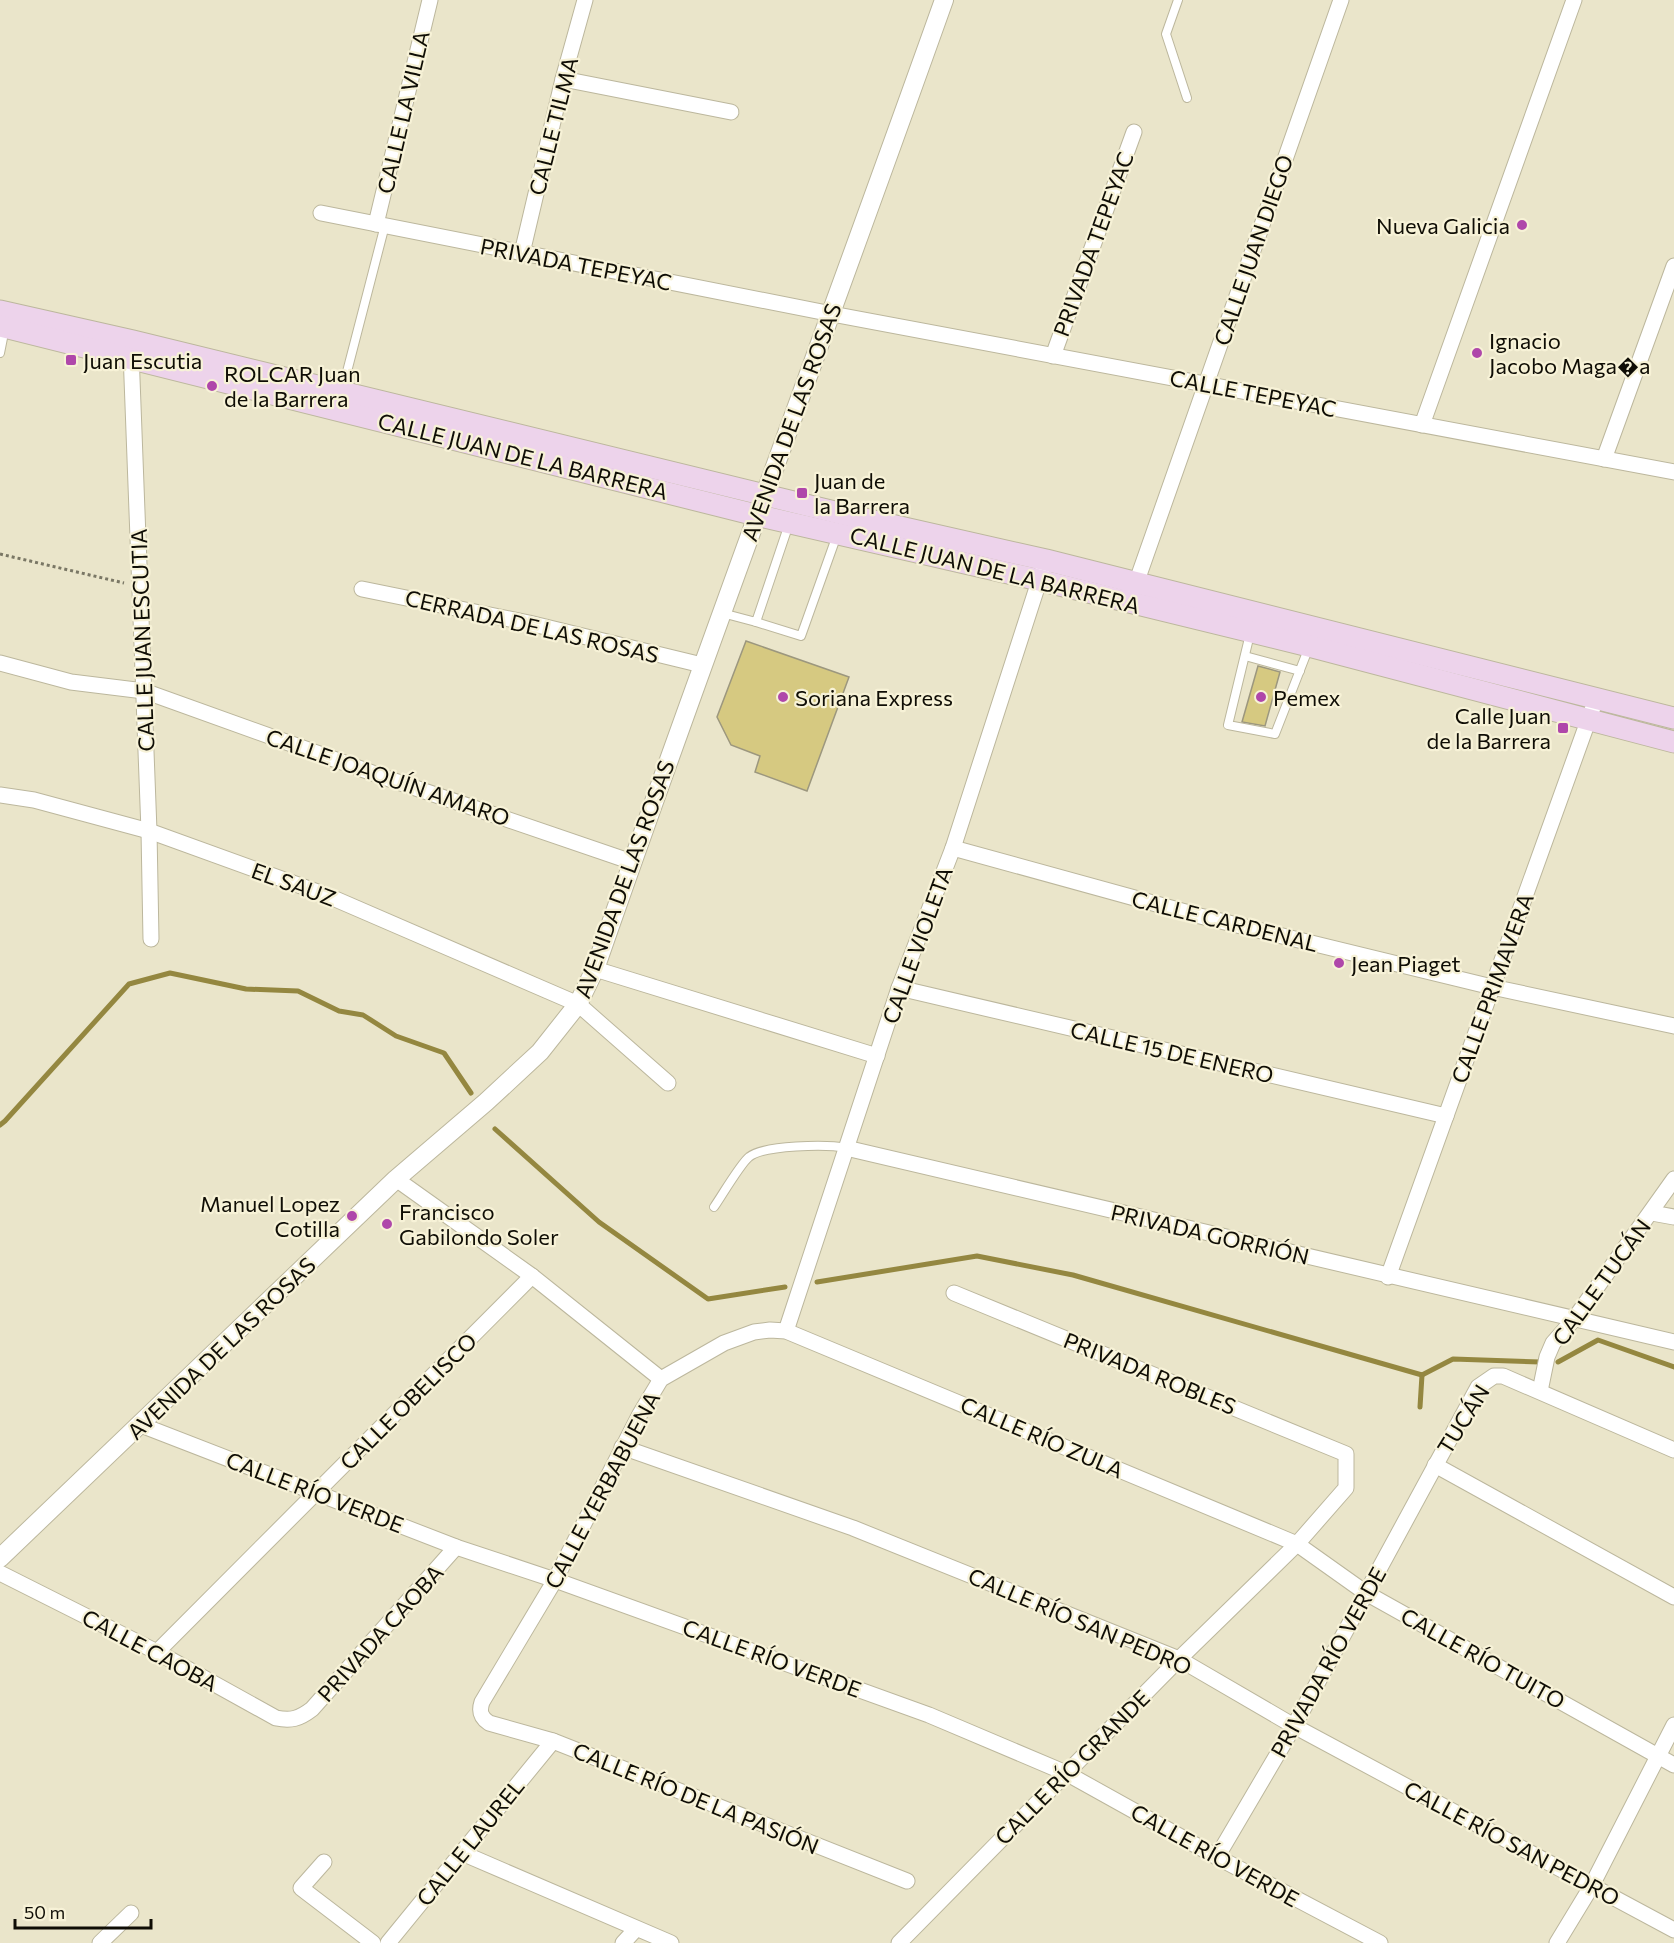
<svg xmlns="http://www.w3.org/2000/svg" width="1674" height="1943" font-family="Commissioner,sans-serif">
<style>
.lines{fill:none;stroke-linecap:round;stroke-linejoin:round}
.stream{stroke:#948740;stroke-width:5}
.building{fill:#d6c981;stroke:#9c977e;stroke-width:1.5}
.service-casing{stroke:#bcb79d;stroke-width:10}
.minor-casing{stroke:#bcb79d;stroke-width:17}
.tertiary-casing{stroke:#bcb79d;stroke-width:20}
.secondary-casing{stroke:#bcb79d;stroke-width:23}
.path{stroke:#7a7765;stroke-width:3;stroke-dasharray:3 3;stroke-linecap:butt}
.service{stroke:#fff;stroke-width:8}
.minor{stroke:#fff;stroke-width:15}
.tertiary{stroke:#fff;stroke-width:18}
.secondary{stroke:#edd3eb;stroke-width:21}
.poi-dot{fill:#af47aa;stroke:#f7f2d7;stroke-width:2}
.labels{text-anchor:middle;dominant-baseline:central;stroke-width:4.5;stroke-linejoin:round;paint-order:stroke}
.street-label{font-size:22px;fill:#0f0d05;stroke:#f7f2d7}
.poi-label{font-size:22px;fill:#0f0d05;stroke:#f7f2d7;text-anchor:start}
</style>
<rect width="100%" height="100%" fill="#eae5ca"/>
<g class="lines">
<!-- stream -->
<g class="stream">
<path d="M 0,1125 L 5,1121 L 129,984 L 170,973 L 246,989 L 298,991 L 339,1011 L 363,1015 L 396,1036 L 444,1053 L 471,1093"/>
<path d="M 495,1129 L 599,1222 L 708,1299 L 785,1287"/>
<path d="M 817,1282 L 977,1256 L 1073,1275 L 1422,1375 L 1453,1359 L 1540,1362"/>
<path d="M 1558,1362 L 1598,1340 L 1674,1367"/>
<path d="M 1420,1407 L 1422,1375"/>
</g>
</g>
<!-- building -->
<g class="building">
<path d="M 746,641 L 849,677 L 807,791 L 755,772 L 760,756 L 731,745 L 717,717 Z"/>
<path d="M 1258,666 L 1280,672 L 1265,726 L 1242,722 Z"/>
</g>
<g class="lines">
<defs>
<g id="service">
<path d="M 1178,0 L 1166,34 L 1187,98"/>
<path d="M 0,353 L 5,328"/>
<path d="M 342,391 L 385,225"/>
<path d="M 722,613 L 756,622 L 789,524"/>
<path d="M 756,622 L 801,636 L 837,535"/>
<path d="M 1250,634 L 1228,725 L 1275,734 L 1309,647"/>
<path d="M 1245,656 L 1300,671"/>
<path d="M 714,1207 C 721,1197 741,1163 749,1157 C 764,1145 827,1144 846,1148"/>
</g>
<g id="minor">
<path d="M 563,79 L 731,112"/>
<path d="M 321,213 L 832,314 L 1674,472"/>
<path d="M 376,224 L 430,0"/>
<path d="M 522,253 L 563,79 L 585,0"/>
<path d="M 131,352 L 149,831 L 151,939"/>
<path d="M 1053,356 L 1134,132"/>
<path d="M 1422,425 L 1574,0"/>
<path d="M 1604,459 L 1674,266"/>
<path d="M 362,589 L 529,623 L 702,665"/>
<path d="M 1133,592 L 1341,0"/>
<path d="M 0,663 L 71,682 L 144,691 L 392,780 L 632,862"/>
<path d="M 0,795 L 34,800 L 149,831 L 326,895 L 578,1004 L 668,1083"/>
<path d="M 953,848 L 1200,916 L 1492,987 L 1674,1026"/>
<path d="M 595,969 L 877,1056"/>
<path d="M 899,988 L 1446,1116"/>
<path d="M 846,1148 L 1674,1342"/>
<path d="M 396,1179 L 532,1276 L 661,1379"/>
<path d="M 1652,1213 L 1674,1217"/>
<path d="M 1388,1277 L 1596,699"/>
<path d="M 786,1331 L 899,988 L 953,848 L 1042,572"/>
<path d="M 1540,1391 L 1547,1357 L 1553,1343 L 1575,1318 L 1674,1179"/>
<path d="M 141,1425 L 456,1547 L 555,1580 L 929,1715 L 1066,1773 L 1217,1857 L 1380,1943"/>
<path d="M 622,1447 L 853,1528 L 1179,1659 L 1294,1726 L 1674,1930"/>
<path d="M 1435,1465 L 1674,1597"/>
<path d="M 0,1573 L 157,1652 L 276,1718 C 291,1721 299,1719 312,1709 L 456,1547"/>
<path d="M 157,1652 L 532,1276"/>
<path d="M 462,1853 L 671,1943"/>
<path d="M 1217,1857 L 1294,1726 L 1478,1387 L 1494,1376 L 1503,1376 L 1674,1450"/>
<path d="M 324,1862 L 301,1888 L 373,1943"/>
<path d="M 907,1881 L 553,1741 L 489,1723 C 480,1717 479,1711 482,1702 L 555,1580 L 640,1414 L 661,1379 L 724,1343 L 754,1332 L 770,1330 L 786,1331 L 1297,1544 L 1366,1593 L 1674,1765"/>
<path d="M 100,1943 L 131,1913"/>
<path d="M 388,1943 L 553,1741"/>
<path d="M 623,1943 L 636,1929"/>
<path d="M 899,1943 L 1179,1659 L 1297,1544 L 1346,1488 L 1346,1454 L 954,1293"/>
<path d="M 1557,1943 L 1591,1887 L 1674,1725"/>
</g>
<path id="tertiary" d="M 0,1558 L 396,1179 L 486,1102 L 540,1052 L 578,1004 L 595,969 C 708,644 829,323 944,0"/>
<g id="secondary">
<path d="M 0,311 L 133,341 L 847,515 L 1046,560 L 1674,718"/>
<path d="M 0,326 L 756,515 L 1039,580 L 1309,646 L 1674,742"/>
</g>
</defs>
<!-- service casing -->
<use href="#service" class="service-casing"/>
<!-- minor casing -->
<use href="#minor" class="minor-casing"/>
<!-- tertiary casing -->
<use href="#tertiary" class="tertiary-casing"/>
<!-- secondary casing -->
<use href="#secondary" class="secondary-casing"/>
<!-- path -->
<path class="path" d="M 0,554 L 124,583"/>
<!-- service -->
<use href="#service" class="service"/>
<!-- minor -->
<use href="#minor" class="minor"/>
<!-- tertiary -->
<use href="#tertiary" class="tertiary"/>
<!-- secondary -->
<use href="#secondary" class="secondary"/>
</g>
<!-- markers -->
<g class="poi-dot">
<circle cx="1522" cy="225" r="6"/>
<circle cx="1477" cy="353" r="6"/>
<rect x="65" y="354" width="12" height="12" rx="3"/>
<circle cx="212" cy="386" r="6"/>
<rect x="796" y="487" width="12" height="12" rx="3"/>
<circle cx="783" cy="697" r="6"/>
<circle cx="1261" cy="697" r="6"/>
<rect x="1557" y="722" width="12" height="12" rx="3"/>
<circle cx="1339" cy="963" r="6"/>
<circle cx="352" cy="1216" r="6"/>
<circle cx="387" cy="1224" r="6"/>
</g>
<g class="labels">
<!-- street labels -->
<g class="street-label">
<text transform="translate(403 112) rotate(-77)">CALLE LA VILLA</text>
<text transform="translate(553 126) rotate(-76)">CALLE TILMA</text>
<text transform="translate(1093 244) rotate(-70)">PRIVADA TEPEYAC</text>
<text transform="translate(1253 250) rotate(-71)">CALLE JUAN DIEGO</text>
<text transform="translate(576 264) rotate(11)">PRIVADA TEPEYAC</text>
<text transform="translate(1253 393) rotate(11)">CALLE TEPEYAC</text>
<text transform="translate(791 422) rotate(-70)">AVENIDA DE LAS ROSAS</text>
<text transform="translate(523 456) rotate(14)">CALLE JUAN DE LA BARRERA</text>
<text transform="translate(995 570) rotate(14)">CALLE JUAN DE LA BARRERA</text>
<text transform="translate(532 626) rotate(13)">CERRADA DE LAS ROSAS</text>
<text transform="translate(142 640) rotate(-92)">CALLE JUAN ESCUTIA</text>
<text transform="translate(388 777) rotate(19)">CALLE JOAQUÍN AMARO</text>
<text transform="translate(624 879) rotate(-70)">AVENIDA DE LAS ROSAS</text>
<text transform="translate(294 884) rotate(20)">EL SAUZ</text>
<text transform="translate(1225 921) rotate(14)">CALLE CARDENAL</text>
<text transform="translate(917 945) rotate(-70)">CALLE VIOLETA</text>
<text transform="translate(1492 988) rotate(-70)">CALLE PRIMAVERA</text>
<text transform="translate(1172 1052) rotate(13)">CALLE 15 DE ENERO</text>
<text transform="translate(1210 1234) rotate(13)">PRIVADA GORRIÓN</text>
<text transform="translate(1601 1282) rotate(-54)">CALLE TUCÁN</text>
<text transform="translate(221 1348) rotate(-44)">AVENIDA DE LAS ROSAS</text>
<text transform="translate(1150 1373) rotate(22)">PRIVADA ROBLES</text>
<text transform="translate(408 1401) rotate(-45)">CALLE OBELISCO</text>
<text transform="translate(1463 1419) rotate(-58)">TUCÁN</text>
<text transform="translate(1042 1437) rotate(23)">CALLE RÍO ZULA</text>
<text transform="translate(602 1490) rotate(-62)">CALLE YERBABUENA</text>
<text transform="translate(315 1492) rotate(21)">CALLE RÍO VERDE</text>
<text transform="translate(1080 1621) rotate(23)">CALLE RÍO SAN PEDRO</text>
<text transform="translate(380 1633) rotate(-48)">PRIVADA CAOBA</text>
<text transform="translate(150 1650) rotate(28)">CALLE CAOBA</text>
<text transform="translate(772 1658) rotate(20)">CALLE RÍO VERDE</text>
<text transform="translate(1483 1658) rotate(29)">CALLE RÍO TUITO</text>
<text transform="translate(1328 1662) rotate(-61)">PRIVADA RÍO VERDE</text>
<text transform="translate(1072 1767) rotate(-45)">CALLE RÍO GRANDE</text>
<text transform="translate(696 1798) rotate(22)">CALLE RÍO DE LA PASIÓN</text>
<text transform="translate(470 1842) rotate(-51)">CALLE LAUREL</text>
<text transform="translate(1512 1843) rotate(28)">CALLE RÍO SAN PEDRO</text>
<text transform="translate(1215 1855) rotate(29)">CALLE RÍO VERDE</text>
</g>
<!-- poi labels -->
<g class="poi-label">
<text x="1510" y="225" text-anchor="end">Nueva Galicia</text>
<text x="1489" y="340">Ignacio<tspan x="1489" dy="25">Jacobo Maga�a</tspan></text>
<text x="83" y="360">Juan Escutia</text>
<text x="224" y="373">ROLCAR Juan<tspan x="224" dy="25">de la Barrera</tspan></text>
<text x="814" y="480">Juan de<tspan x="814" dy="25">la Barrera</tspan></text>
<text x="795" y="697">Soriana Express</text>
<text x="1273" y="697">Pemex</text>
<text x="1551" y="715" text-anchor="end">Calle Juan<tspan x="1551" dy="25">de la Barrera</tspan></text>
<text x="1351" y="963">Jean Piaget</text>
<text x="340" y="1203" text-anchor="end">Manuel Lopez<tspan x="340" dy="25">Cotilla</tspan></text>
<text x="399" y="1211">Francisco<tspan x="399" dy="25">Gabilondo Soler</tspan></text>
</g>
</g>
<!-- scale -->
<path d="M15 1919v9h136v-9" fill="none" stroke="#0f0d05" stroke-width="3"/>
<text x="24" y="1919" font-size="18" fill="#0f0d05" stroke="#f7f2d7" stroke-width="4.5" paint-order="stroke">50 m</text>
</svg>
